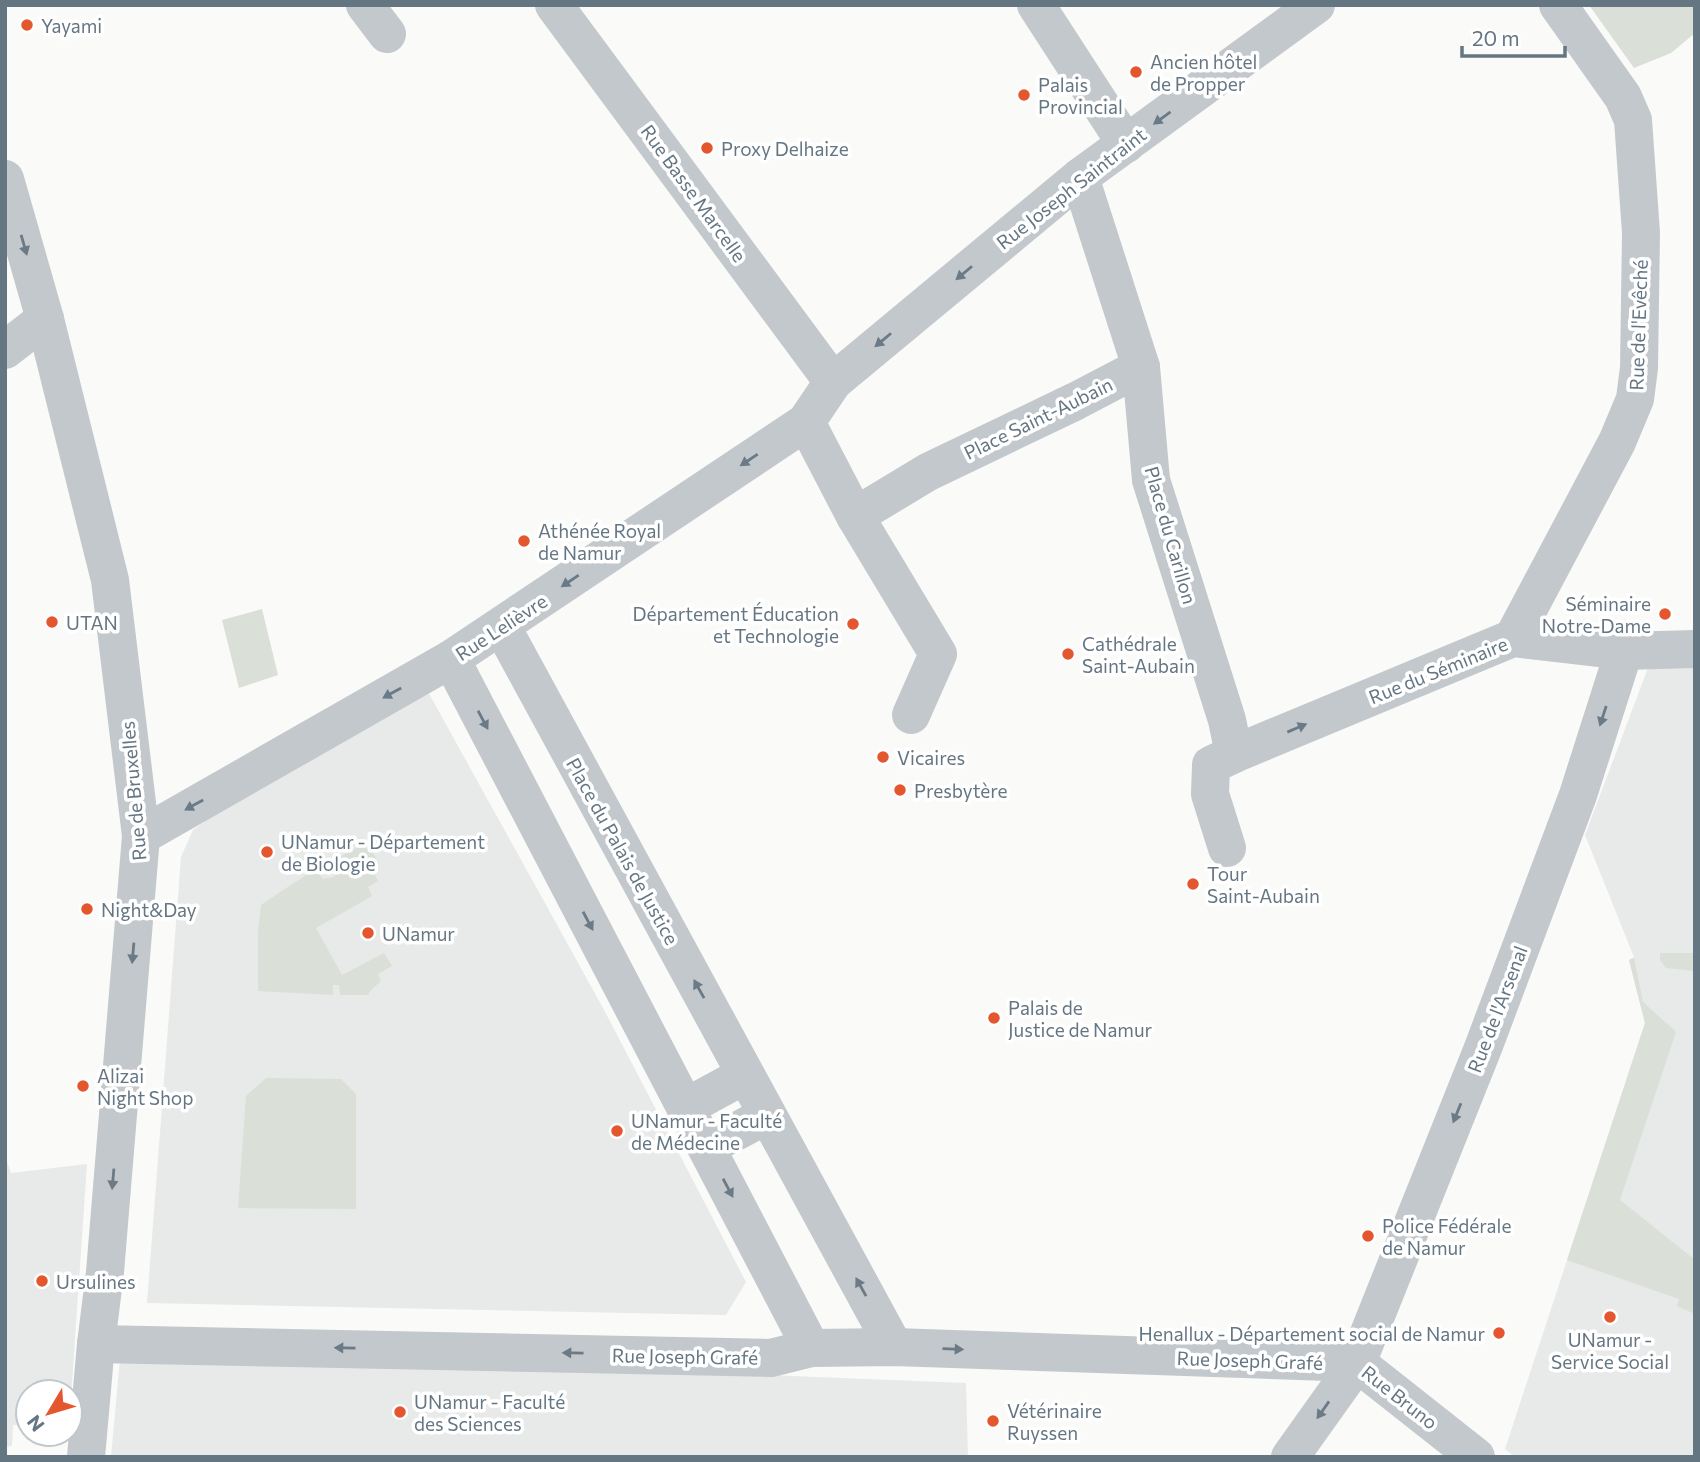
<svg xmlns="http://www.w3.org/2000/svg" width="1700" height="1462" font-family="Commissioner,sans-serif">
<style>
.built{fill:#e8e9e9}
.green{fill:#dadfd7}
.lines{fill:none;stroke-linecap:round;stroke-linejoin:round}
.minor{stroke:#c3c8cc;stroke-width:38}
.oneway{fill:#6a7a87}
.poi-dot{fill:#e4572e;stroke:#fff;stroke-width:2.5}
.labels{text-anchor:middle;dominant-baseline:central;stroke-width:7;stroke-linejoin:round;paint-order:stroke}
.poi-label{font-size:19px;fill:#657683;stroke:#fff;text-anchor:start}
.street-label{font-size:19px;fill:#657683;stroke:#fff}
</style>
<rect width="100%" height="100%" fill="#fafaf8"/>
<!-- built -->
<g class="built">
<path d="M 1695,662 L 1695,1457 L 1515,1457 L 1505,1449 L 1645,1023 L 1629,960 L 1634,957 L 1585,835 L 1648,668 Z"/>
<path d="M 427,690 L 603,1008 L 746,1282 L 726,1315 L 147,1303 L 181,857 L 193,830 L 291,758 Z"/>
<path d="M 5,1156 L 11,1173 L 87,1164 L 70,1412 L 70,1392 L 28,1392 L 28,1426 L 13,1425 L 12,1446 L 5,1447 Z"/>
<path d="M 120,1359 L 641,1370 L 966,1383 L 968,1457 L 111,1457 Z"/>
</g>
<!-- green -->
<g class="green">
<path d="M 1589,5 L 1695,5 L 1695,33 L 1671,53 L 1634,68 Z"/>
<path d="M 262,609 L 278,675 L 239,688 L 222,620 Z"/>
<path d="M 367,842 L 379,864 L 371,868 L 378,881 L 368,887 L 372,896 L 316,928 L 342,975 L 384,953 L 392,966 L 378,974 L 381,981 L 369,992 L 369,995 L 340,995 L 339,985 L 333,985 L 333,995 L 258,991 L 258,931 L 261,905 L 315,869 L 323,879 L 334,877 L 339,866 L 336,859 Z"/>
<path d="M 1660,953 L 1695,953 L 1695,971 L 1666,968 L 1660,960 Z"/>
<path d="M 1634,958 L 1643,1002 L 1676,1032 L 1620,1200 L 1695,1260 L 1695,1314 L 1677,1306 L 1679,1299 L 1567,1260 L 1645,1023 L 1629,960 Z"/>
<path d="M 266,1078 L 341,1079 L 356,1094 L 356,1209 L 238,1208 L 246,1096 Z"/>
</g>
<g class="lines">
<!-- minor -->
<g class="minor">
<path d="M 365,5 L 387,34"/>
<path d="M 554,5 L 833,382"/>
<path d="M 1036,5 L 1126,144"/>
<path d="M 5,179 L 45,319 L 110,580 L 141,836 L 105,1272 L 96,1344 L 86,1457"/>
<path d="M 5,350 L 45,319"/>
<path d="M 1141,367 L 1151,480 L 1227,720 L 1234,754 L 1211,765 L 1210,794 L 1227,848"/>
<path d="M 806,422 L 855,516 L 938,654 L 911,715"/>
<path d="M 855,516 L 928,472 L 1076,401 L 1141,367 L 1080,177"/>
<path d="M 502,627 L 894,1347"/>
<path d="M 1513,638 L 1617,442 L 1635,399 L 1639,368 L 1641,233 L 1633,120 L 1623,97 L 1558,5"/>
<path d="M 451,659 L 811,1348"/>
<path d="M 1234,754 L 1513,638 L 1624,651 L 1695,649"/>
<path d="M 141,836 L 451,659 L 806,422 L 833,382 L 1080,177 L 1316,5"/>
<path d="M 686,1107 L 745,1075"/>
<path d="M 707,1147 L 767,1115"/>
<path d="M 96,1344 L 771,1358 L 811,1348 L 894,1347 L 1357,1363"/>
<path d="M 1357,1363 L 1476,1457"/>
<path d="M 1290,1457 L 1357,1363 L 1483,1048 L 1578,795 L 1624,651"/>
</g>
</g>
<!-- one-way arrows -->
<defs><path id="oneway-solid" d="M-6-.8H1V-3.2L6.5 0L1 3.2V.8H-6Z" transform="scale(1.75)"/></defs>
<g class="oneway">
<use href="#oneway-solid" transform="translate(1162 118) rotate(144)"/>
<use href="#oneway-solid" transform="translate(24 245) rotate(74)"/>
<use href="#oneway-solid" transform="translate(964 273) rotate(140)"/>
<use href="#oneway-solid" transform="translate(883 340) rotate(140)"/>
<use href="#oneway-solid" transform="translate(749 460) rotate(146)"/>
<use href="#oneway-solid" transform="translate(570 581) rotate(146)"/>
<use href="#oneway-solid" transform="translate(392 693) rotate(151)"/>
<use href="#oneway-solid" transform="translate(1603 716) rotate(108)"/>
<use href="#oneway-solid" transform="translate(483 720) rotate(62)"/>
<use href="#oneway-solid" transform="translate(1297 728) rotate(-23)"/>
<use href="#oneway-solid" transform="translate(194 805) rotate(151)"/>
<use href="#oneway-solid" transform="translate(588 921) rotate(62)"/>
<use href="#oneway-solid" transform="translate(133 953) rotate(95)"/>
<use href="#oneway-solid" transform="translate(699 989) rotate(-119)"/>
<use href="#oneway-solid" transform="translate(1457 1113) rotate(112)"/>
<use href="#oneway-solid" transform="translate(113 1179) rotate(95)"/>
<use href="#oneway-solid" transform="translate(728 1188) rotate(62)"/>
<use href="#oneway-solid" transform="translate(861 1287) rotate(-119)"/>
<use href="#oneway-solid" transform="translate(345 1348) rotate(-179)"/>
<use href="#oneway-solid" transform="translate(953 1349) rotate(2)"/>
<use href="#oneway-solid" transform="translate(573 1353) rotate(-179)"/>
<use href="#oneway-solid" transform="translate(1323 1410) rotate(125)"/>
</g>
<!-- markers -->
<g class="poi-dot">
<circle cx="27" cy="25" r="7"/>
<circle cx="1136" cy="72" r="7"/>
<circle cx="1024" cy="95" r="7"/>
<circle cx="707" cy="148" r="7"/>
<circle cx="524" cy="541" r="7"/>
<circle cx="1665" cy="614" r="7"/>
<circle cx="52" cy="622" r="7"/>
<circle cx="853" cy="624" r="7"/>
<circle cx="1068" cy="654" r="7"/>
<circle cx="883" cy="757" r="7"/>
<circle cx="900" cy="790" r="7"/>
<circle cx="267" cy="852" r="7"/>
<circle cx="1193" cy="884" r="7"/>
<circle cx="87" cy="909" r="7"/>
<circle cx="368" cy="933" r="7"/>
<circle cx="994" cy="1018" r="7"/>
<circle cx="83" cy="1086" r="7"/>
<circle cx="617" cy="1131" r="7"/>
<circle cx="1368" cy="1236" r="7"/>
<circle cx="42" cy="1281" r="7"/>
<circle cx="1610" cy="1317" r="7"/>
<circle cx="1499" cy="1333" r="7"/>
<circle cx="400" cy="1412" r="7"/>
<circle cx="993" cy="1421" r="7"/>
</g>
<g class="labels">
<!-- poi labels -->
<g class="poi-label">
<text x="41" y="25">Yayami</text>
<text x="1150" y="61">Ancien hôtel<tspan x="1150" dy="22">de Propper</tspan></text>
<text x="1038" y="84">Palais<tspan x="1038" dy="22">Provincial</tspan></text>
<text x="721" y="148">Proxy Delhaize</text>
<text x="538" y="530">Athénée Royal<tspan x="538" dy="22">de Namur</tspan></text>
<text x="1651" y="603" text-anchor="end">Séminaire<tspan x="1651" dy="22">Notre-Dame</tspan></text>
<text x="839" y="613" text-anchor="end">Département Éducation<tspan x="839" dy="22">et Technologie</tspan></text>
<text x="66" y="622">UTAN</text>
<text x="1082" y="643">Cathédrale<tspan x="1082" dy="22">Saint-Aubain</tspan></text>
<text x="897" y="757">Vicaires</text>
<text x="914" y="790">Presbytère</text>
<text x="281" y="841">UNamur - Département<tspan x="281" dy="22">de Biologie</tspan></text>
<text x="1207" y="873">Tour<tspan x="1207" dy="22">Saint-Aubain</tspan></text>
<text x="101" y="909">Night&amp;Day</text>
<text x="382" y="933">UNamur</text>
<text x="1008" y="1007">Palais de<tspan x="1008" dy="22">Justice de Namur</tspan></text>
<text x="97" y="1075">Alizai<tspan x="97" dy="22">Night Shop</tspan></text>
<text x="631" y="1120">UNamur - Faculté<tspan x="631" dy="22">de Médecine</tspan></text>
<text x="1382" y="1225">Police Fédérale<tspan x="1382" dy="22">de Namur</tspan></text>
<text x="56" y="1281">Ursulines</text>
<text x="1485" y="1333" text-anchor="end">Henallux - Département social de Namur</text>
<text x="1610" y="1339" text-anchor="middle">UNamur -<tspan x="1610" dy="22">Service Social</tspan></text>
<text x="414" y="1401">UNamur - Faculté<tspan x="414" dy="22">des Sciences</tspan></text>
<text x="1007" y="1410">Vétérinaire<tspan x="1007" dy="22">Ruyssen</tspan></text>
</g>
<!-- street labels -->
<g class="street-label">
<text transform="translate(1071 188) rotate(-38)">Rue Joseph Saintraint</text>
<text transform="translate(694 193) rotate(54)">Rue Basse Marcelle</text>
<text transform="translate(1638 325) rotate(-88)">Rue de l'Evêché</text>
<text transform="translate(1038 418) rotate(-26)">Place Saint-Aubain</text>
<text transform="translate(1171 535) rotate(74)">Place du Carillon</text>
<text transform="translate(501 627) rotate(-33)">Rue Lelièvre</text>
<text transform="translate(1438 670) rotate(-22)">Rue du Séminaire</text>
<text transform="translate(133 791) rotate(-95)">Rue de Bruxelles</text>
<text transform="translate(623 851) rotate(61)">Place du Palais de Justice</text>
<text transform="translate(1497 1009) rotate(-69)">Rue de l'Arsenal</text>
<text transform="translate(685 1356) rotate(1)">Rue Joseph Grafé</text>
<text transform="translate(1250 1360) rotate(2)">Rue Joseph Grafé</text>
<text transform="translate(1400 1397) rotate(38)">Rue Bruno</text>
</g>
</g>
<!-- border -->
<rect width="1700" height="1462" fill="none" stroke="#657683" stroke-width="14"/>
<!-- north arrow -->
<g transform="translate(49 1413) rotate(232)"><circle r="33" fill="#ffffff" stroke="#c1c8cd" stroke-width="2"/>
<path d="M0-5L12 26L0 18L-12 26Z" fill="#e4572e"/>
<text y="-10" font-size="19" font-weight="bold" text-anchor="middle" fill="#657683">N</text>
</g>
<!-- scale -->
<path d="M1462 46v10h103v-10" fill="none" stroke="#657683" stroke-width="3.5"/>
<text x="1472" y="46" font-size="21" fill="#657683" stroke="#ffffff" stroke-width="5" paint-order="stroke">20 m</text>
</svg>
